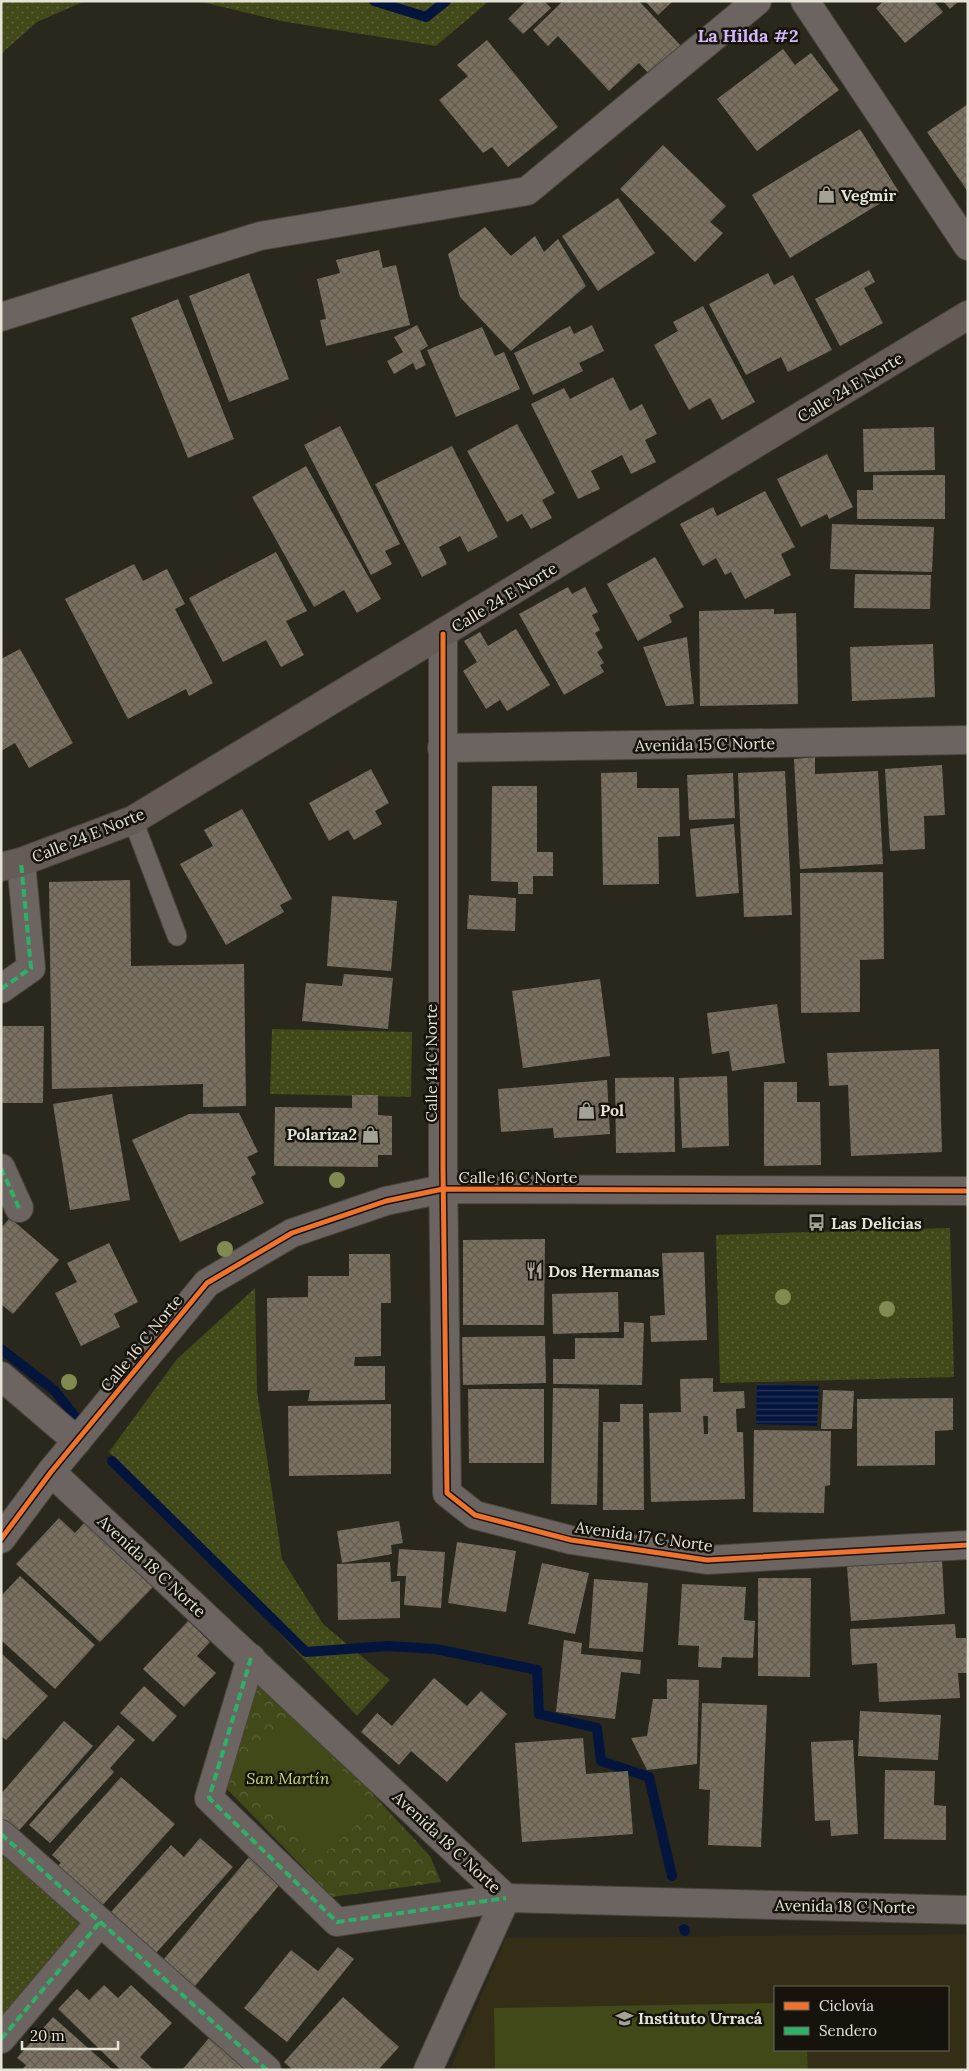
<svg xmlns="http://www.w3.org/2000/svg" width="969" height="2071" font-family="Lora,serif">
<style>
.built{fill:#342e17;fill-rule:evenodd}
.grass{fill:url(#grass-dots)}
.forest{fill:url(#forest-crowns)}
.garden{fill:#414919}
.water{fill:url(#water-rules)}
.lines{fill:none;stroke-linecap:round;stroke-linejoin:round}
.stream{stroke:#04153d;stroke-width:10}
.building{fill:url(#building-cross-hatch);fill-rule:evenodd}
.service-casing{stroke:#47453b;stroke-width:21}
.minor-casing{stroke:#47453b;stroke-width:30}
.secondary-casing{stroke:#47453b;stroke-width:30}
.service{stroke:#6b6460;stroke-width:19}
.minor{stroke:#6b6460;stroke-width:28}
.secondary{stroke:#655c58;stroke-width:28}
.quiet{stroke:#2db169;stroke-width:4;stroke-dasharray:8 4;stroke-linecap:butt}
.cycleway-casing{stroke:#15130b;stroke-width:8}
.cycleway{stroke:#ef722f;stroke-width:5}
.tree{fill:#818a50}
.labels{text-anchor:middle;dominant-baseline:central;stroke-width:5;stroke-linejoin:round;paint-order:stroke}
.poi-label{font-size:16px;font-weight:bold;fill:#e5e2d6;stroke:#15130b;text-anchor:start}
.street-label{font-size:16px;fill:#e5e2d6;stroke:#15130b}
.park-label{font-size:16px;font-style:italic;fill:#c8da7a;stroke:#15130b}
.neighbourhood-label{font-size:18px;font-weight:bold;fill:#d4b6fb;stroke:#15130b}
</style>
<defs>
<pattern id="grass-dots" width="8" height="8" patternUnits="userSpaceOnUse" patternTransform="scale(1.25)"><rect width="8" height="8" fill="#414919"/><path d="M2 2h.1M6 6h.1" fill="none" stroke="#5c633a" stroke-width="1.8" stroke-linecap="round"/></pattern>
<pattern id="forest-crowns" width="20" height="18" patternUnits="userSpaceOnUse" patternTransform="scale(1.25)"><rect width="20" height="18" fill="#414919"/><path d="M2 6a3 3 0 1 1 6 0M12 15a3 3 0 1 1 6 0" fill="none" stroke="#5c633a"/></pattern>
<pattern id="water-rules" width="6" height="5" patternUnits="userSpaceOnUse" patternTransform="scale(1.25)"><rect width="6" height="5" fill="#04153d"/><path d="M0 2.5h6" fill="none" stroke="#283758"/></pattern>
<pattern id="building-cross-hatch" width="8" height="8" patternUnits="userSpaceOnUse" patternTransform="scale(1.25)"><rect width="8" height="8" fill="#7a7160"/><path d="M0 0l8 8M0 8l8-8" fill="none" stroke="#625d52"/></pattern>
</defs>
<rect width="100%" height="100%" fill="#2a281d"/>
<!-- built -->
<path class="built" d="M 968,1934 L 968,2070 L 450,2070 L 506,1938 ZM 775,1987 L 948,1987 L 948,2050 L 775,2050 Z"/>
<!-- grass -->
<g class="grass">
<path d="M 1,1 L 85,1 L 37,22 L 1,54 Z"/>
<path d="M 198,1 L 489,1 L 436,46 L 281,21 Z"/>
<path d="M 272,1029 L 412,1032 L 411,1097 L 270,1094 Z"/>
<path d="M 950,1228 L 954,1377 L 720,1383 L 716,1235 Z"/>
<path d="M 255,1288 L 257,1391 L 282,1559 L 323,1624 L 390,1680 L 357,1716 L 109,1452 L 177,1359 Z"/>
<path d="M 7,1854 L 90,1925 L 1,2028 L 1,1860 Z"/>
</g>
<!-- forest -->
<path class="forest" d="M 258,1670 L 430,1856 L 441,1882 L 332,1897 L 223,1785 Z"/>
<!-- garden -->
<g class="garden">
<path d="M 294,1717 L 376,1807 L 317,1861 L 234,1771 Z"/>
<path d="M 775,2003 L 775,2050 L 807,2050 L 808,2070 L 495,2070 L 494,2008 Z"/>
</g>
<!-- water -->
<path class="water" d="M 757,1384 L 819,1386 L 817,1426 L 756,1424 Z"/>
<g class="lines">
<!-- stream -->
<g class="stream">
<path d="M 374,1 L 426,17 L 446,1"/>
<path d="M 1,1349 L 54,1390 L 78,1420"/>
<path d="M 112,1461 L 306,1652 L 388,1646 L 436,1649 L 537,1670 L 539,1714 L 597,1728 L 601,1761 L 649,1777 L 672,1876"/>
<path d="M 684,1929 L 685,1931"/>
</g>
</g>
<!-- building -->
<g class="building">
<path d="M 526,1 L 544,1 L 551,8 L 523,34 L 508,19 Z"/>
<path d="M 563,1 L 639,1 L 682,47 L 651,76 L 639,63 L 609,91 L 558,36 L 548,46 L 533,30 Z"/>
<path d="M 645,1 L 673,1 L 658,15 Z"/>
<path d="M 884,1 L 934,1 L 943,12 L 905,43 L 876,8 Z"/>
<path d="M 943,1 L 959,1 L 950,9 Z"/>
<path d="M 487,40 L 558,127 L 508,167 L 492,147 L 483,153 L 439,100 L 468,76 L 457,65 Z"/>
<path d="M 783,49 L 795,65 L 811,53 L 839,90 L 757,151 L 717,99 Z"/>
<path d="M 968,104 L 968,192 L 927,132 Z"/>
<path d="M 860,129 L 899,192 L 790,258 L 752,195 Z"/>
<path d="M 663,145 L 726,206 L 710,222 L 723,233 L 695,262 L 620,189 Z"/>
<path d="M 618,198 L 655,253 L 598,291 L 562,236 Z"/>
<path d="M 485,227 L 511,256 L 535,236 L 544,252 L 558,239 L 586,286 L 511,351 L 460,297 L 448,254 Z"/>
<path d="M 379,250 L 383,268 L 396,265 L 410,325 L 326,346 L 320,320 L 326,319 L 317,279 L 340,273 L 336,260 Z"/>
<path d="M 869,270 L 875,282 L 864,288 L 883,323 L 840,346 L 815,299 Z"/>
<path d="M 249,273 L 289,379 L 229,402 L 189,296 Z"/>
<path d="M 768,273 L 774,285 L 793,275 L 832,350 L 788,372 L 781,357 L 746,375 L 709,304 Z"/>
<path d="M 178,299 L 234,439 L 188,458 L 131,318 Z"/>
<path d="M 703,306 L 755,402 L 722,420 L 710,398 L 689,410 L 654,345 L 678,331 L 673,322 Z"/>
<path d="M 417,325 L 428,346 L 420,351 L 426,365 L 416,370 L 413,363 L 394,374 L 387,361 L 403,352 L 394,337 Z"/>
<path d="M 592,325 L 604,351 L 579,363 L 583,371 L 533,395 L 514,353 L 570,326 L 574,334 Z"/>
<path d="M 482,327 L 495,356 L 504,352 L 520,389 L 456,417 L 427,350 Z"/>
<path d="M 613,377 L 630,411 L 642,404 L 657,434 L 645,440 L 656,462 L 631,474 L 622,455 L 591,471 L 600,489 L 578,499 L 531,404 L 564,388 L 570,399 Z"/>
<path d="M 517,424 L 555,493 L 542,500 L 552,518 L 531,529 L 522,514 L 507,522 L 467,451 Z"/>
<path d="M 340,426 L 400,544 L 385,551 L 392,564 L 371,575 L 304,445 Z"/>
<path d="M 934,427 L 935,470 L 864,472 L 863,429 Z"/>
<path d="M 452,446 L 498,537 L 468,552 L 460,536 L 439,547 L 447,564 L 422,577 L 375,484 Z"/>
<path d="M 827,454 L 853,507 L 829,519 L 827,514 L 801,527 L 777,479 Z"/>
<path d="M 306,466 L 381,599 L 357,613 L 344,590 L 314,607 L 252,497 Z"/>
<path d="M 873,475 L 945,475 L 945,519 L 857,519 L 857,490 L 873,490 Z"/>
<path d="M 765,491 L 795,547 L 781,554 L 791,575 L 745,599 L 731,572 L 725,575 L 716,558 L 703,566 L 680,524 L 713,507 L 717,516 Z"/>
<path d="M 832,524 L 934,527 L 932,572 L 830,569 Z"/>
<path d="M 276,552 L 307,611 L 286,621 L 304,655 L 281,667 L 266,640 L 223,662 L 189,598 Z"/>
<path d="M 655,557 L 684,607 L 669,615 L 672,622 L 638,641 L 607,584 Z"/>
<path d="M 134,564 L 143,581 L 167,569 L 185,604 L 175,609 L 213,683 L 189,696 L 186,689 L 128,719 L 65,599 Z"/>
<path d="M 855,574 L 931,575 L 930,609 L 854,608 Z"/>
<path d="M 568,587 L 572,594 L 585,587 L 598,612 L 592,615 L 600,630 L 595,633 L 603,648 L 597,652 L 604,663 L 600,665 L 604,672 L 564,695 L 519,614 Z"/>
<path d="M 774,609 L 774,614 L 796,613 L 798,704 L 700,706 L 699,611 Z"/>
<path d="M 516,629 L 550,685 L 507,711 L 500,700 L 486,709 L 463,671 L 477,662 L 464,641 L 480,632 L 488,646 Z"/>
<path d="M 687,637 L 694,704 L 666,706 L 643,647 Z"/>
<path d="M 933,644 L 935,697 L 852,701 L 850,647 Z"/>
<path d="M 20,649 L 73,743 L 29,768 L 15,743 L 1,751 L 1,659 Z"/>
<path d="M 815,757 L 815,774 L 878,771 L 883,864 L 800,869 L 794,759 Z"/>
<path d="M 942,765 L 945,815 L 924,816 L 925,849 L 890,851 L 885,769 Z"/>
<path d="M 371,769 L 389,803 L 375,811 L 382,824 L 354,840 L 348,830 L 329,841 L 309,803 Z"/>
<path d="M 785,771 L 792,915 L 744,917 L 738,773 Z"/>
<path d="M 637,772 L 637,788 L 679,788 L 680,836 L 658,837 L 659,884 L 603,885 L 601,773 Z"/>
<path d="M 733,773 L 735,818 L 689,820 L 687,775 Z"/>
<path d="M 492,786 L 537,786 L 537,852 L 553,852 L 553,876 L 533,876 L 533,894 L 518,894 L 518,882 L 491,881 Z"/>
<path d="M 242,809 L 292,899 L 280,905 L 284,912 L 226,945 L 180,864 L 213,846 L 204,830 Z"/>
<path d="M 734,824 L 739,893 L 696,897 L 690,829 Z"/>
<path d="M 883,872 L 884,959 L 860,960 L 860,1012 L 801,1013 L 800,873 Z"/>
<path d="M 130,880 L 131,966 L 244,964 L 246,1106 L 203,1107 L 203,1084 L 52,1089 L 49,882 Z"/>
<path d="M 469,895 L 516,898 L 515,931 L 467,929 Z"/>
<path d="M 332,896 L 397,901 L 391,971 L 327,966 Z"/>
<path d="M 344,974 L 393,978 L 388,1029 L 302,1021 L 306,983 L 342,986 Z"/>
<path d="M 600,979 L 610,1056 L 523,1068 L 512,991 Z"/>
<path d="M 777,1004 L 785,1063 L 732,1071 L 729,1051 L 712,1054 L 707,1013 Z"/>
<path d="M 1,1026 L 44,1026 L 43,1103 L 1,1103 Z"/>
<path d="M 939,1049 L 942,1152 L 851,1156 L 848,1085 L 829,1086 L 827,1053 Z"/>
<path d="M 727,1076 L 729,1146 L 682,1148 L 679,1078 Z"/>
<path d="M 674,1077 L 675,1152 L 616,1153 L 615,1078 Z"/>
<path d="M 607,1080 L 610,1134 L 554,1138 L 553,1128 L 501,1132 L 498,1089 Z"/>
<path d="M 764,1082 L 797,1082 L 797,1102 L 820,1102 L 821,1165 L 764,1166 Z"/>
<path d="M 112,1094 L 130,1200 L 70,1210 L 53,1104 Z"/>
<path d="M 352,1095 L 378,1095 L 378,1115 L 392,1116 L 392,1155 L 378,1155 L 378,1167 L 274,1166 L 275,1107 L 352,1108 Z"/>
<path d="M 239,1113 L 258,1152 L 247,1157 L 256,1174 L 251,1177 L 264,1203 L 180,1242 L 132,1140 L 189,1114 Z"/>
<path d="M 10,1218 L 59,1260 L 13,1314 L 1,1304 L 1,1228 Z"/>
<path d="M 545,1239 L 544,1325 L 463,1325 L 463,1240 Z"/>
<path d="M 109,1243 L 138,1302 L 114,1314 L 120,1327 L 81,1346 L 55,1293 L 77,1282 L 67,1263 Z"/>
<path d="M 704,1252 L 707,1340 L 651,1342 L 650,1316 L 665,1315 L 662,1253 Z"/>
<path d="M 349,1254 L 390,1254 L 391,1303 L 381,1303 L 381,1356 L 355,1357 L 354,1366 L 385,1366 L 385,1400 L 308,1401 L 310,1390 L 268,1391 L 267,1298 L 308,1297 L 308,1276 L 349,1276 Z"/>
<path d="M 618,1292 L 619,1332 L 553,1334 L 552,1294 Z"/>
<path d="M 624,1322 L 644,1323 L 642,1385 L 553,1384 L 553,1359 L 575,1359 L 575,1338 L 624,1338 Z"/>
<path d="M 545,1336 L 546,1383 L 463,1385 L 462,1337 Z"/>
<path d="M 713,1378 L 713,1392 L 744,1391 L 745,1408 L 736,1409 L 737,1432 L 743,1432 L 745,1499 L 651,1502 L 649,1413 L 681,1412 L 680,1379 ZM 703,1416 L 708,1416 L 708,1434 L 704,1434 Z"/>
<path d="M 553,1388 L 599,1389 L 597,1505 L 551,1504 Z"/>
<path d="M 468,1389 L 544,1389 L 544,1463 L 469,1463 Z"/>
<path d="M 823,1390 L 854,1391 L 852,1429 L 821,1429 Z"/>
<path d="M 953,1398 L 953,1430 L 935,1431 L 935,1465 L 857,1466 L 857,1399 Z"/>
<path d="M 391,1404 L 391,1474 L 289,1476 L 288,1406 Z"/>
<path d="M 620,1404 L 643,1404 L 644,1510 L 603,1510 L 603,1422 L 620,1422 Z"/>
<path d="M 754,1430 L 831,1431 L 830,1485 L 825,1486 L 824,1513 L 753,1512 Z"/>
<path d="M 59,1518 L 75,1533 L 86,1521 L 155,1585 L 100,1642 L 16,1564 Z"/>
<path d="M 399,1521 L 403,1543 L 391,1545 L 392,1554 L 342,1563 L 337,1531 Z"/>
<path d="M 457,1542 L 516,1551 L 506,1612 L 448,1603 Z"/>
<path d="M 399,1549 L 445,1552 L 441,1608 L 404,1605 L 406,1576 L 397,1576 Z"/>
<path d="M 942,1559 L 945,1614 L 851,1621 L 847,1566 Z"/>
<path d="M 390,1562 L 391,1582 L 400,1581 L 400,1618 L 338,1620 L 337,1564 Z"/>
<path d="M 542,1563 L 589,1573 L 575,1634 L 528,1624 Z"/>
<path d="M 20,1576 L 95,1645 L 55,1689 L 1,1640 L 1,1596 Z"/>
<path d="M 758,1578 L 811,1578 L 810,1677 L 758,1676 Z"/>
<path d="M 594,1579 L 648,1583 L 643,1652 L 589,1648 Z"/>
<path d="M 682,1584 L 746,1587 L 744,1620 L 755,1621 L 753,1658 L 722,1657 L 721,1668 L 698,1667 L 699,1646 L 678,1645 Z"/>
<path d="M 188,1621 L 210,1642 L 197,1656 L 216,1673 L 184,1707 L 143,1669 Z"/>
<path d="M 955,1624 L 956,1638 L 966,1638 L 967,1673 L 958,1673 L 960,1698 L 879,1702 L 877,1663 L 852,1665 L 850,1629 Z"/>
<path d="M 564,1640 L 582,1643 L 581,1654 L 641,1660 L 640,1674 L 621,1672 L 615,1719 L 556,1712 Z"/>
<path d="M 1,1653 L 48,1696 L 6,1740 L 1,1736 Z"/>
<path d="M 434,1678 L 467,1706 L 481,1691 L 507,1714 L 447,1782 L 411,1751 L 399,1765 L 361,1732 L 377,1713 L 392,1726 Z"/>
<path d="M 667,1679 L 699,1680 L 697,1764 L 647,1770 L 631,1738 L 647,1736 L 653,1699 L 667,1699 Z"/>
<path d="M 144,1686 L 177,1716 L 153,1742 L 120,1713 Z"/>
<path d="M 702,1703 L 767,1705 L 761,1847 L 708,1845 L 710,1790 L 699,1789 Z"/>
<path d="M 860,1711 L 941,1715 L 938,1760 L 858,1756 Z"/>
<path d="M 64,1721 L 93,1746 L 16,1834 L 1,1821 L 1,1794 Z"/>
<path d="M 118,1725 L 135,1740 L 110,1768 L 114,1772 L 50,1843 L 29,1825 Z"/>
<path d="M 583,1738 L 586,1774 L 628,1771 L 633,1834 L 522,1842 L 515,1743 Z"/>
<path d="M 853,1740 L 858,1834 L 831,1836 L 830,1820 L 815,1821 L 811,1742 Z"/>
<path d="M 885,1770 L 935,1771 L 934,1805 L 946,1806 L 946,1840 L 884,1839 Z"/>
<path d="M 121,1777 L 175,1824 L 100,1908 L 55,1868 L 61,1863 L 52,1855 Z"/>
<path d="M 200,1838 L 233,1867 L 156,1953 L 111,1912 L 171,1845 L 184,1857 Z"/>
<path d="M 249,1857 L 281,1883 L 191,1991 L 159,1965 Z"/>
<path d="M 338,1947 L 354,1959 L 287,2042 L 244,2008 L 291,1950 L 318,1971 Z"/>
<path d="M 104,1985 L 118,1998 L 131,1985 L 172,2023 L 140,2057 L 154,2070 L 121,2070 L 58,2009 L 77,1989 L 89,2000 Z"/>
<path d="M 343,1997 L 399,2047 L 378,2070 L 293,2070 L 284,2062 Z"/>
<path d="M 53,2017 L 113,2070 L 22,2070 L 26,2065 L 17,2058 Z"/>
<path d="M 209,2038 L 247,2070 L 182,2070 Z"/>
</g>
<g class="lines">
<defs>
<path id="service" d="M 133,820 L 177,936"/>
<g id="minor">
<path d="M 805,1 L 968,246"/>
<path d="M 1,317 L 260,236 L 527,191 L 757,1"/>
<path d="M 443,634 L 443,1167 L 447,1493 L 475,1515 L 571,1540 L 707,1560 L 968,1545"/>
<path d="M 442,748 L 968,740"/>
<path d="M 1,989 L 31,968 L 21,862"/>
<path d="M 1,1168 L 19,1208"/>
<path d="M 1,1376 L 77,1441"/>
<path d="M 51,1472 L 506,1898"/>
<path d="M 1,1539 L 51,1472 L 207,1283 L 292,1233 L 386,1201 L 443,1189 L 968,1191"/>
<path d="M 251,1658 L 209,1798 L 337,1922 L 506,1898 L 968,1910"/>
<path d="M 1,1834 L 267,2070"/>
<path d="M 1,2039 L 100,1922"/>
<path d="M 428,2070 L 506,1898"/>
</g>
<path id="secondary" d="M 1,867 L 21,862 L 133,820 L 968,315"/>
</defs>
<!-- service casing -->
<use href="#service" class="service-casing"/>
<!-- minor casing -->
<use href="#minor" class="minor-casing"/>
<!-- secondary casing -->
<use href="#secondary" class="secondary-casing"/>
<!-- service -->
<use href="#service" class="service"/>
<!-- minor -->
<use href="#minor" class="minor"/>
<!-- secondary -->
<use href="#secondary" class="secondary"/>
<!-- quiet -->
<g class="quiet">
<path d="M 1,989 L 31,968 L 21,862"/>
<path d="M 1,1168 L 19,1208"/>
<path d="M 251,1658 L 209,1798 L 337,1922 L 506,1898"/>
<path d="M 1,1834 L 267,2070"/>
<path d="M 1,2039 L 100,1922"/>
</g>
<defs>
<g id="cycleway">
<path d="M 443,634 L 443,1167 L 447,1493 L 475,1515 L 571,1540 L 707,1560 L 968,1545"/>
<path d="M 1,1539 L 51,1472 L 207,1283 L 292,1233 L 386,1201 L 443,1189 L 968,1191"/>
</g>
</defs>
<!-- cycleway casing -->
<use href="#cycleway" class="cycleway-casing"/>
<!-- cycleway -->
<use href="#cycleway" class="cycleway"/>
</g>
<!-- trees -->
<g class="tree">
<circle cx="337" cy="1180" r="8"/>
<circle cx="225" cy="1249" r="8"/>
<circle cx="783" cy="1297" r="8"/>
<circle cx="887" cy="1309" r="8"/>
<circle cx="69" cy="1382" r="8"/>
</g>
<!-- icons -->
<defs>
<symbol id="shop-bare" viewBox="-9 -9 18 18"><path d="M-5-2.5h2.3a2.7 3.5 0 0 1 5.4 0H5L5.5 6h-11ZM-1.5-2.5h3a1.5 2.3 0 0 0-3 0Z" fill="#a4a195" stroke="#15130b" stroke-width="2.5" paint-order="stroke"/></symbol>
<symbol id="bus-bare" viewBox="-9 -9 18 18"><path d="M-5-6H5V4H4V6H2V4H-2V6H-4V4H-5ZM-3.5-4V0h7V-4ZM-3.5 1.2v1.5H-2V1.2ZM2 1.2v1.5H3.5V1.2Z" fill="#a4a195" stroke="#15130b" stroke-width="2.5" paint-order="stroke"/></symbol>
<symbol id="restaurant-bare" viewBox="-9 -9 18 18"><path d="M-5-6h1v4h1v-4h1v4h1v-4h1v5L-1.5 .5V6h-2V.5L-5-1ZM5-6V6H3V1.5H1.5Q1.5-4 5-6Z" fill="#a4a195" stroke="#15130b" stroke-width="2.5" paint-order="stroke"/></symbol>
<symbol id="school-bare" viewBox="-9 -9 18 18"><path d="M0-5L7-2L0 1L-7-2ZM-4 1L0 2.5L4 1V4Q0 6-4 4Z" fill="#a4a195" stroke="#15130b" stroke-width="2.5" paint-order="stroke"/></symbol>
</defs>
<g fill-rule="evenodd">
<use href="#shop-bare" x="814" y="182" width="25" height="25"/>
<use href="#shop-bare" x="574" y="1098" width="25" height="25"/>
<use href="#shop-bare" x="358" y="1122" width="25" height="25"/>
<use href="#bus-bare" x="804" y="1210" width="25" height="25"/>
<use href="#restaurant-bare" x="522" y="1258" width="25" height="25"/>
<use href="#school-bare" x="612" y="2006" width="25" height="25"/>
</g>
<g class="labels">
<!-- poi labels -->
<g class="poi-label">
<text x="841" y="195">Vegmir</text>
<text x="600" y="1110">Pol</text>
<text x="357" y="1134" text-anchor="end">Polariza2</text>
<text x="831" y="1223">Las Delicias</text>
<text x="548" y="1271">Dos Hermanas</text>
<text x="638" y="2018">Instituto Urracá</text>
</g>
<!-- street labels -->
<g class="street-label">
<text transform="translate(850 387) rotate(-31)">Calle 24 E Norte</text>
<text transform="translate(504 597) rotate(-31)">Calle 24 E Norte</text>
<text transform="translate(705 744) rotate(-1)">Avenida 15 C Norte</text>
<text transform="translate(88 835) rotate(-22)">Calle 24 E Norte</text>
<text transform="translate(431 1063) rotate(-90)">Calle 14 C Norte</text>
<text x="518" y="1177">Calle 16 C Norte</text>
<text transform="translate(141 1343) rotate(-51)">Calle 16 C Norte</text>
<text transform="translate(644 1536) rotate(8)">Avenida 17 C Norte</text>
<text transform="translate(152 1566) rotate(43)">Avenida 18 C Norte</text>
<text transform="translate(447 1842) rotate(43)">Avenida 18 C Norte</text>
<text transform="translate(845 1906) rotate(1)">Avenida 18 C Norte</text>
</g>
<!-- park labels -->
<g class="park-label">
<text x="288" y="1778">San Martín</text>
</g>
<!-- neighbourhood labels -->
<g class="neighbourhood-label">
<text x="748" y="35">La Hilda #2</text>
</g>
</g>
<!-- border -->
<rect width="969" height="2071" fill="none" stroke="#e5e2d6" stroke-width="5"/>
<!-- legend -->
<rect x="774" y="1986" width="175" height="65" fill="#15130b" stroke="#68665c"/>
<rect x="784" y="2002" width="25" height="8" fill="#ef722f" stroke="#68665c"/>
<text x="819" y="2011" font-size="15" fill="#e5e2d6">Ciclovía</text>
<rect x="784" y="2027" width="25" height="8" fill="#2db169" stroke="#68665c"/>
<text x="819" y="2036" font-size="15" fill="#e5e2d6">Sendero</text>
<!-- scale -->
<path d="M22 2041v8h96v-8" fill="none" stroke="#e5e2d6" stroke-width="2.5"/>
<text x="30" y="2041" font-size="15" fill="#e5e2d6" stroke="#15130b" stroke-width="4" paint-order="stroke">20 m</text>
</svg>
